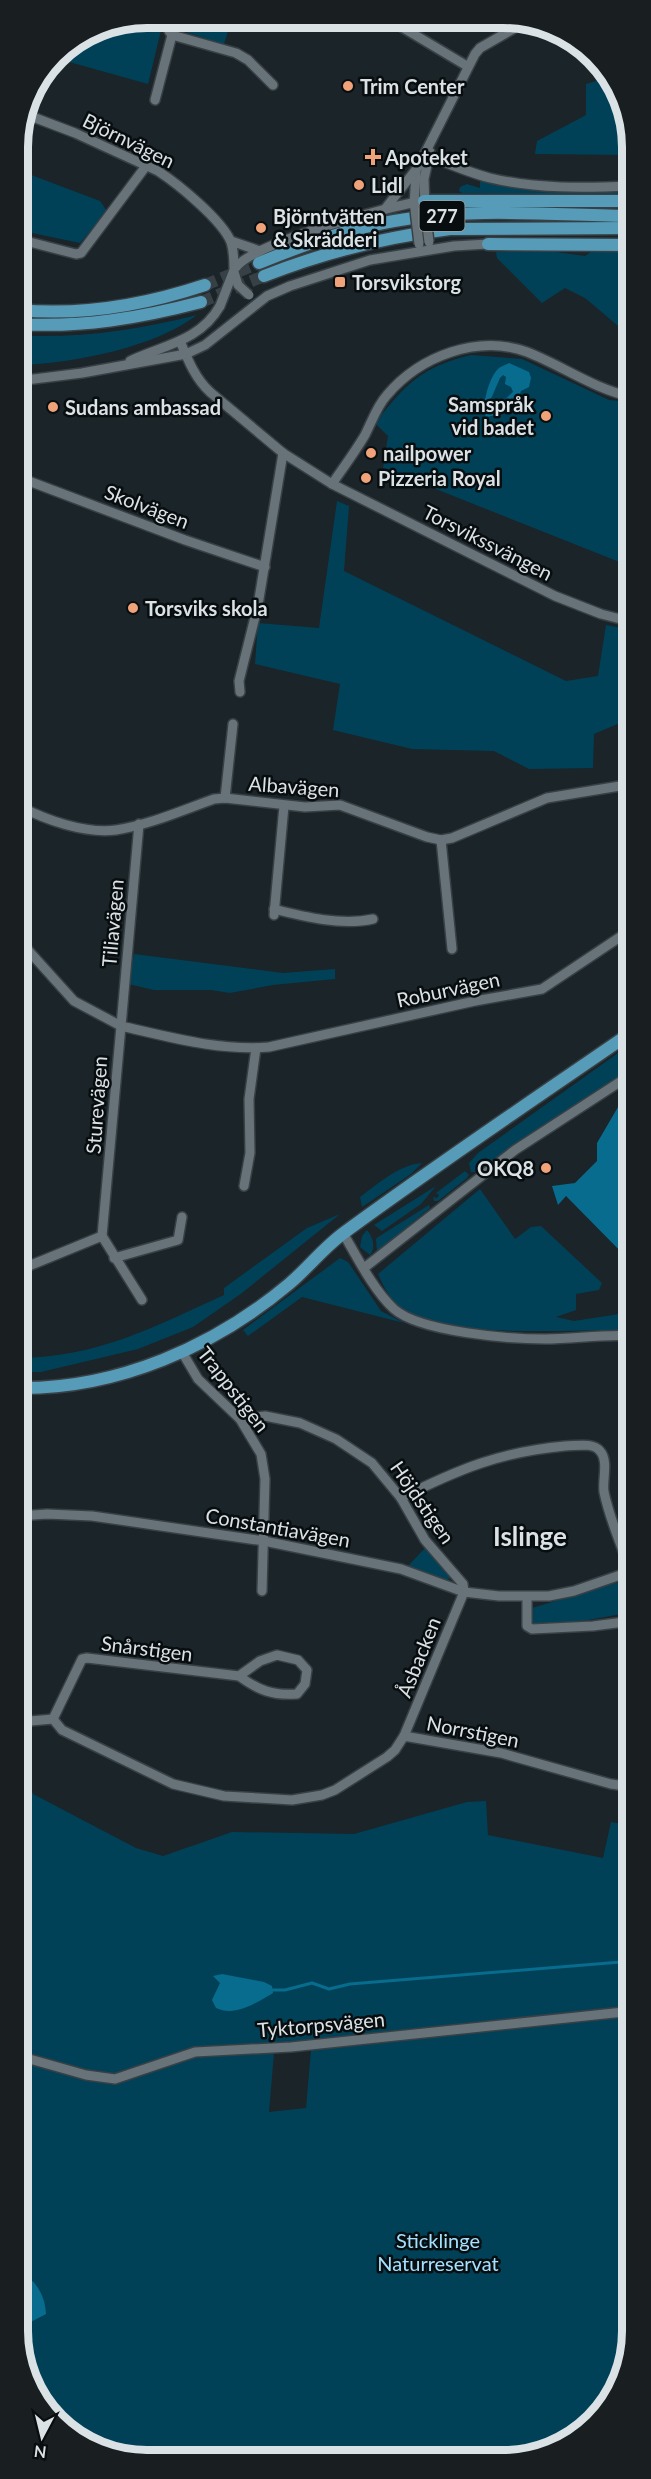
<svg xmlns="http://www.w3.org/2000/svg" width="651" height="2479" font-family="Lato,sans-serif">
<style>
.green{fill:#004158;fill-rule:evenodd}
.water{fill:#086c8e;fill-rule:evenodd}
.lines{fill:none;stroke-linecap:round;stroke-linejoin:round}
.stream{stroke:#086c8e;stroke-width:3}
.major-tunnel{stroke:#374045;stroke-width:12;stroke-dasharray:12 6;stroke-linecap:butt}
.minor-casing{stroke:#384045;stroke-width:12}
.major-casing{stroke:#384045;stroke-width:15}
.minor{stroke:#677378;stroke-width:9}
.major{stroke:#569cb9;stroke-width:12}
.minor-bridge-casing{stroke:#384045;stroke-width:12;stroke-linecap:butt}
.minor-bridge{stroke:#677378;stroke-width:9}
.poi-dot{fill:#f0a279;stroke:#080d0f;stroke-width:2}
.labels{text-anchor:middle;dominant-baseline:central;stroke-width:5;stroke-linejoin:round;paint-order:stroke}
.shield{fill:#080d0f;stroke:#9ca2a5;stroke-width:1.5}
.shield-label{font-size:18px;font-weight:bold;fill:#dbe2e5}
.poi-label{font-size:20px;font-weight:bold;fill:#dbe2e5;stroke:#080d0f;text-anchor:start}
.street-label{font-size:20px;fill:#dbe2e5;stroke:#080d0f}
.park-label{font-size:20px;fill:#a2e1ff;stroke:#080d0f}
.district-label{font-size:26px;font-weight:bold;fill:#dbe2e5;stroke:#080d0f}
.rim{fill:none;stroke:#dbe2e5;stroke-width:8}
</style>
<rect width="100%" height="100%" fill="#1a2429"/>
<!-- green -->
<g class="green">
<path d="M 147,18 L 164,18 L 148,84 L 55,58 L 98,28 Z"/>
<path d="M 176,18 L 232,19 L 224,44 L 173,28 Z"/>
<path d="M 606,78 L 632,130 L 632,155 L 535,154 L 537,141 L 586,115 L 586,84 Z"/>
<path d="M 18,170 L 100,201 L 107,211 L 80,243 L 18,230 Z"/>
<path d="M 480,180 L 524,190 L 632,191 L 632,195 L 462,193 L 459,191 L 460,187 L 467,184 L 480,188 Z"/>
<path d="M 549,251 L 585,256 L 591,252 L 632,252 L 632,361 L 623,362 L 631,337 L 585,298 L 565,288 L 542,303 L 497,258 L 496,252 Z"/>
<path d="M 197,315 C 155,347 78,362 25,365 L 25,360 L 31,359 L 32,336 C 89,337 142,329 197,315 Z"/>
<path d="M 471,355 L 522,359 L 609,400 L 632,402 L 632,567 L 383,468 L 388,436 L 375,423 C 406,384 421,367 471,355 Z"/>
<path d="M 337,501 L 349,506 L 344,571 L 566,681 L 598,676 L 606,625 L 632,630 L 632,718 L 594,734 L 593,768 L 529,769 L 494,751 L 412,749 L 333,730 L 340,684 L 255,664 L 258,623 L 319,628 Z"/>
<path d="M 134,954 L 283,973 L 335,969 L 335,979 L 273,985 L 230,993 L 211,990 L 154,990 L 128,984 Z"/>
<path d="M 632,1043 L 632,1069 L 477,1172 L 471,1172 L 469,1163 L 478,1153 Z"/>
<path d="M 422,1163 L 411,1174 L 362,1207 L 360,1197 C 378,1184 400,1164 422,1163 Z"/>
<path d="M 465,1171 L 469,1175 L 467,1178 L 438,1201 L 434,1201 L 433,1197 L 437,1198 L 439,1195 L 436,1193 Z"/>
<path d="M 436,1186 L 421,1204 L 382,1231 L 374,1225 Z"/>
<path d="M 480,1189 L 515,1239 L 531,1227 L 541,1226 L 602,1283 L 599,1290 L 576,1294 L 576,1310 L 556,1317 L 574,1321 L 632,1312 L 632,1330 C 580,1330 528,1333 475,1329 C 456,1327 435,1326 416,1318 C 397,1310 386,1293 378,1274 Z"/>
<path d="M 429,1205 L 430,1208 L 377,1252 L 376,1239 L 378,1237 Z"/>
<path d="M 340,1214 L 242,1293 L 193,1327 L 138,1349 L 41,1372 L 19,1372 L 19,1358 C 98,1357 154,1327 224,1295 L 224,1288 L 307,1228 Z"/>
<path d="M 367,1230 C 373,1237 376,1248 370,1255 L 360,1247 L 362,1236 Z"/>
<path d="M 340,1258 L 348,1262 L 381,1311 L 404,1323 L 302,1297 L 248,1336 L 243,1330 Z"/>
<path d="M 426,1547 L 452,1576 L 447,1581 L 408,1566 Z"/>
<path d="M 626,1580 L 632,1601 L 632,1612 L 572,1623 L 533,1623 L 532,1608 Z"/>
<path d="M 19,1762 L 33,1794 L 136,1848 L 163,1856 L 232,1832 L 354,1834 L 467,1802 L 486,1801 L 488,1835 L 603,1858 L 611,1822 L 633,1826 L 633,2018 L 626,2019 L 620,2084 L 633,2085 L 633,2340 L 601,2417 L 561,2448 L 521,2460 L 122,2458 L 56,2423 L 19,2349 ZM 311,2050 L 306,2108 L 269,2112 L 274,2053 Z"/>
</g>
<!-- water -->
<g class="water">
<path d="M 509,363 L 529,372 L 531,378 L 529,387 L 521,391 L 518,400 L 497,415 L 486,417 C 481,406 489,379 497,370 C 500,366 504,366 509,363 ZM 503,375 L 506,377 L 505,384 L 511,387 L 513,392 L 495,408 L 490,405 L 490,401 L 500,378 Z"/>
<path d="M 632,1094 L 632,1263 L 566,1196 L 558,1205 L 552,1186 L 575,1183 L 597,1161 L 597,1143 L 618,1107 Z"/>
<path d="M 222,1974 L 264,1982 L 272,1986 L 273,1993 C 256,2003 235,2017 216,2008 L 212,2000 L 220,1983 L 213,1976 Z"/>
<path d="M 19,2271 C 36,2280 45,2295 46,2314 L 25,2325 L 19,2333 Z"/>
</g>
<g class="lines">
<!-- stream -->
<path class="stream" d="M 272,1990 L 285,1990 L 312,1983 L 329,1989 L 350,1984 L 633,1961"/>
<!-- major-tunnel -->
<g class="major-tunnel">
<path d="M 205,285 L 259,263"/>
<path d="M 201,302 L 264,276"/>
</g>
<defs>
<g id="minor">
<path d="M 173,18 L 169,31 L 172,35 L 236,53 L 248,60 L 273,85"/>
<path d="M 390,20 L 467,66"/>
<path d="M 155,100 L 172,35"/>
<path d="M 25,114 L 75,133 L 158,171 C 178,184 222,220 231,242 C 234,251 234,261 234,270"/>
<path d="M 425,154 C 446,163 467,172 490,178 C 536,189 584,188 632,186"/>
<path d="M 414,206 L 416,172"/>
<path d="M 425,207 L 424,179 L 430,152"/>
<path d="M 385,209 L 418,167 L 475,54 L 480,48 L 527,21"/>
<path d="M 18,239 L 76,254 L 81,253 L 146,166"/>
<path d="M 231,241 L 260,251"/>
<path d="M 235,269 C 248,244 392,205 424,201"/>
<path d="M 180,341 C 188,360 195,378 210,392 L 283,453 L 332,484 L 555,596 L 601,614 L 632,622"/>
<path d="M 130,361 C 164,345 200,341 220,306"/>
<path d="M 18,381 L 82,373 L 186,354 L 205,345 L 267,296 L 290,286 L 370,260 L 454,246 L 488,244"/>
<path d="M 18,477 L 185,540 L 265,567"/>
<path d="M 332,484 C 343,468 355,452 365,435 C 372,421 377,406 387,395 C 420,356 478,334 527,352 C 563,366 594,389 632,397"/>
<path d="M 240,692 L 239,681 L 258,605 L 283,453"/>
<path d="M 225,798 L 233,724"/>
<path d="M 19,806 C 46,820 85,834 116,830 C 149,825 183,810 214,799 L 225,798 L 305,807 L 340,805 L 427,837 L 441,840 L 452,838 L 547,798 L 632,784"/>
<path d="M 139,824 L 121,1026 C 170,1037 218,1051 269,1047 L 475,1001 L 542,989 L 632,929"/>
<path d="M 441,840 L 452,949"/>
<path d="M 274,909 C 305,917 342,926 373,919"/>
<path d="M 274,915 L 284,806"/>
<path d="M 19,934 L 27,949 L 74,1001 L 121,1026 L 102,1236 L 19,1270"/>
<path d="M 244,1186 L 250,1153 L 249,1099 L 256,1048"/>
<path d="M 343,1233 C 357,1257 374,1291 394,1309 C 420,1332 510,1339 545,1339 C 574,1339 603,1334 632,1336"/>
<path d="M 102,1236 L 142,1300"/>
<path d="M 114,1258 L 178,1240 L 182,1217"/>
<path d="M 364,1268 L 515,1150 L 632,1074"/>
<path d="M 182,1352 L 198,1379 L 240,1419 L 261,1454 L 265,1479 L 262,1591"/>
<path d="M 240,1419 L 265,1416 L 300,1423 L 336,1439 L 372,1463 L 401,1498 L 425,1540 L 463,1584 L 464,1592 L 404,1736"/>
<path d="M 401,1498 C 459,1469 500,1452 565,1446 C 576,1446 593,1442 600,1451 C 609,1461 602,1480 604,1492 C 610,1521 622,1547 632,1574"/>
<path d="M 19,1516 L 47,1514 L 92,1516 L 264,1541 L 401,1569 L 464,1592 L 499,1596 L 549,1596 L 574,1591 L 632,1571"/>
<path d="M 527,1598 L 527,1626 L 532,1629 L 593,1626 L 632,1621"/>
<path d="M 277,1655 L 298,1660 L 307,1670 L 305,1684 L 297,1694 C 273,1696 258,1690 239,1676 L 260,1661 Z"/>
<path d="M 53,1719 L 82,1659 L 87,1658 L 239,1676"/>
<path d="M 19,1722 L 53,1719 L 62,1730 L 173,1784 L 224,1796 L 292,1800 L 322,1795 L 335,1790 L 387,1757 L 395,1750 L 404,1736 L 501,1753 L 611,1784 L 633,1787"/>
<path d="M 19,1773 L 23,1786 L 19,1806"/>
<path d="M 19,2056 L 86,2075 L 115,2079 L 195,2052 L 291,2047 L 633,2011"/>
</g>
<g id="major">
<path d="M 424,201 L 632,201"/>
<path d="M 488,244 L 632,245"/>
<path d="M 259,263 C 303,245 347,229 394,221 C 472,207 553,215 632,216"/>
<path d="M 264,276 C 325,252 385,237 450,229 L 632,228"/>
<path d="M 18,310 C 82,316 145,305 205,285"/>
<path d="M 18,324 C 81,328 140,318 201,302"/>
<path d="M 19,1388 C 117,1389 214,1347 289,1284 C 308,1268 324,1247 345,1232 C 439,1163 536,1098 632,1032"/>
</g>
</defs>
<!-- minor casing -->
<use href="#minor" class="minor-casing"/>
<!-- major casing -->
<use href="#major" class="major-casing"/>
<!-- minor -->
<use href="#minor" class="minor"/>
<!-- major -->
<use href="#major" class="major"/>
<defs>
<g id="minor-bridge">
<path d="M 425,209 L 429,242"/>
<path d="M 415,210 L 419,244"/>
<path d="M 234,272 L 238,285 L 249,295"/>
<path d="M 220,306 L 234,270"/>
</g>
</defs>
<!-- minor-bridge casing -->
<use href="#minor-bridge" class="minor-bridge-casing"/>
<!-- minor-bridge -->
<use href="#minor-bridge" class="minor-bridge"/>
</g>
<!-- markers -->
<g class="poi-dot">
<circle cx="348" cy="86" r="6"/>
<path d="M370 148h6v6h6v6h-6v6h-6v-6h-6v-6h6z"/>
<circle cx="359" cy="185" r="6"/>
<circle cx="261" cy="228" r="6"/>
<rect x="334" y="276" width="12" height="12" rx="3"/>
<circle cx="53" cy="407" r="6"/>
<circle cx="546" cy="416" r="6"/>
<circle cx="371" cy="453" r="6"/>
<circle cx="366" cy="478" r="6"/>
<circle cx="133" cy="608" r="6"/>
<circle cx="546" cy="1168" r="6"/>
</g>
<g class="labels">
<!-- shield labels -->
<rect class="shield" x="419.5" y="201" width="45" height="30" rx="4.5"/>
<g class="shield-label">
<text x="442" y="216">277</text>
</g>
<!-- poi labels -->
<g class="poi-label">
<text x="360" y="86">Trim Center</text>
<text x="385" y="157">Apoteket</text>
<text x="371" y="185">Lidl</text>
<text x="273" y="216">Björntvätten<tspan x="273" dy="23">&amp; Skrädderi</tspan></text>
<text x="352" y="282">Torsvikstorg</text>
<text x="534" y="404" text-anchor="end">Samspråk<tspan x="534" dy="23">vid badet</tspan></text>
<text x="65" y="407">Sudans ambassad</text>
<text x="383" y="453">nailpower</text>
<text x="378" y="478">Pizzeria Royal</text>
<text x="145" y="608">Torsviks skola</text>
<text x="534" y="1168" text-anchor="end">OKQ8</text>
</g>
<!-- street labels -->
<g class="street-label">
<text transform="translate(129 140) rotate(26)">Björnvägen</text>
<text transform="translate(147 506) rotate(21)">Skolvägen</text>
<text transform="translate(488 542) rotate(27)">Torsvikssvängen</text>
<text transform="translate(294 786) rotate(4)">Albavägen</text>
<text transform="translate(112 923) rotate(-85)">Tiliavägen</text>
<text transform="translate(448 989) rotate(-12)">Roburvägen</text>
<text transform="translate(96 1105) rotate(-86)">Sturevägen</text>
<text transform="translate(234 1389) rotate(52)">Trappstigen</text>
<text transform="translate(423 1502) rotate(55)">Höjdstigen</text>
<text transform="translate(278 1527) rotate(10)">Constantiavägen</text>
<text transform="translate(147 1648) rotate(7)">Snårstigen</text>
<text transform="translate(418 1657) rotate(-68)">Åsbacken</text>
<text transform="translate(473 1731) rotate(11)">Norrstigen</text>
<text transform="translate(321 2024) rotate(-5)">Tyktorpsvägen</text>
</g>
<!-- park labels -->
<g class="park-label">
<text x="438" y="2240">Sticklinge<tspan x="438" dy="23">Naturreservat</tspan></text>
</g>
<!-- district labels -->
<g class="district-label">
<text x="530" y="1536">Islinge</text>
</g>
</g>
<!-- crop -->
<path d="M0 0H651V2479H0ZM147 28H503A119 119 0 0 1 622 147V2331A119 119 0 0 1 503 2450H147A119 119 0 0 1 28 2331V147A119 119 0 0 1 147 28Z" fill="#191e20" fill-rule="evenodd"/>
<path class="rim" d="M147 28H503A119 119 0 0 1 622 147V2331A119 119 0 0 1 503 2450H147A119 119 0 0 1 28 2331V147A119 119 0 0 1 147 28Z"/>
<!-- north arrow -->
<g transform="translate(42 2437) rotate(187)" stroke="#080d0f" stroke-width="4.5" paint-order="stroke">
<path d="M0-4.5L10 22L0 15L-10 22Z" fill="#dbe2e5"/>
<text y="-9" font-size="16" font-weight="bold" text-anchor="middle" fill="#dbe2e5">N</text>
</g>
</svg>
